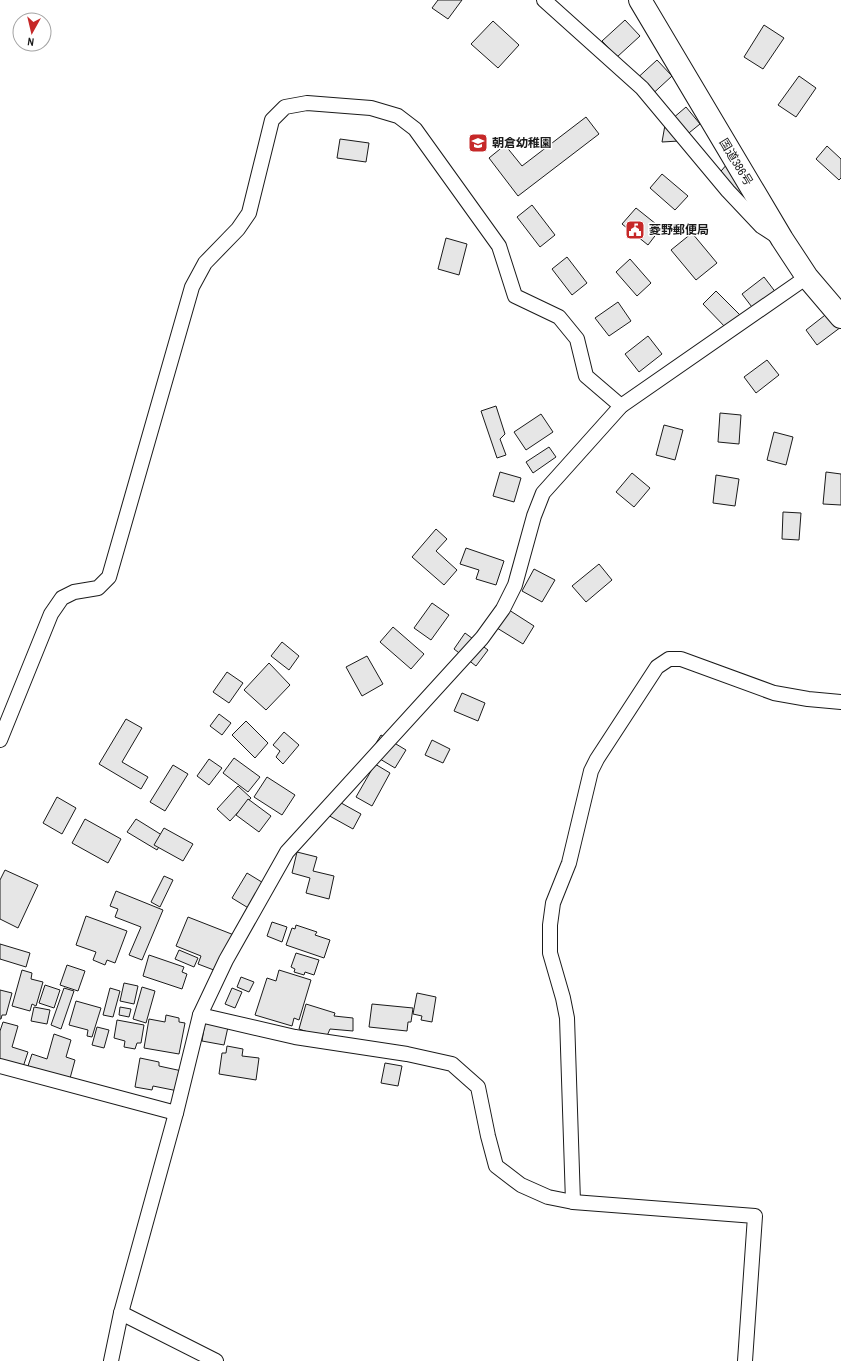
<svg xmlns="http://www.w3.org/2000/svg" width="841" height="1361" font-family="'Archivo Narrow','Noto Sans JP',sans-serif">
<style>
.building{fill:#e6e6e6;stroke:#1a1a1a}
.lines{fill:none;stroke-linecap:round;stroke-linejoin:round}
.minor-casing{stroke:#1a1a1a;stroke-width:16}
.trunk-casing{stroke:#1a1a1a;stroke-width:24}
.minor{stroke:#fff;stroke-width:14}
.trunk{stroke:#fff;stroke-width:22}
.labels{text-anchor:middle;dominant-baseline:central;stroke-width:3;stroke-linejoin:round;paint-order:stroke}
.poi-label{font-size:12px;font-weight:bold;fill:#1a1a1a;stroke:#fff;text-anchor:start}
.street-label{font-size:12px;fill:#1a1a1a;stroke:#fff}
</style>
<rect width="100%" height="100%" fill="#fff"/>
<!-- building -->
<g class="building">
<path d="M 438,0 L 462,0 L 448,19 L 432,8 Z"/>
<path d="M 625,20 L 640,36 L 617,57 L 602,41 Z"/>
<path d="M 493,21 L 519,45 L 498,68 L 471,44 Z"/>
<path d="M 764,25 L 784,38 L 763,69 L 744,57 Z"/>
<path d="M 657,60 L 672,76 L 647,99 L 633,82 Z"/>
<path d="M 799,76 L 816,88 L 796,117 L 778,105 Z"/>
<path d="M 686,107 L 700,124 L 679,141 L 662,142 L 665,125 Z"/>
<path d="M 586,117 L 599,134 L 518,196 L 489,158 L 505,145 L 522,166 Z"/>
<path d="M 340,139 L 369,143 L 366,162 L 337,158 Z"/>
<path d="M 827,146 L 841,159 L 841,178 L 839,180 L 816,159 Z"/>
<path d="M 728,163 L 761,193 L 748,208 L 715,178 Z"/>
<path d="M 662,174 L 688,196 L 675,210 L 650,188 Z"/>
<path d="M 532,205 L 555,235 L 540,247 L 517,217 Z"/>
<path d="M 636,208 L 661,228 L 648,245 L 622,224 Z"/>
<path d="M 692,233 L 717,263 L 696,280 L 671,250 Z"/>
<path d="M 446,238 L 467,244 L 459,275 L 438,269 Z"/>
<path d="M 567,257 L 587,283 L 572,295 L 552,269 Z"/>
<path d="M 630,259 L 651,283 L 637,296 L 616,272 Z"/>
<path d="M 764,277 L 780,298 L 758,315 L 742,294 Z"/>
<path d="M 716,291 L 741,316 L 727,329 L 703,304 Z"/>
<path d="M 618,302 L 631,321 L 609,336 L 595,318 Z"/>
<path d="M 829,312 L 841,327 L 817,345 L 806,330 Z"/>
<path d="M 648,336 L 662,354 L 639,372 L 625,354 Z"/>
<path d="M 767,360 L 779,375 L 756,393 L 744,377 Z"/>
<path d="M 496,406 L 505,434 L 500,439 L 506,455 L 497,458 L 481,411 Z"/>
<path d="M 720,413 L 741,415 L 739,444 L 718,442 Z"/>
<path d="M 541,414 L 553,432 L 526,450 L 514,432 Z"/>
<path d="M 664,425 L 683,430 L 675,460 L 656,455 Z"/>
<path d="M 774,432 L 793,437 L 786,465 L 767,460 Z"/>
<path d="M 549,447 L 556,457 L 533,473 L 526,462 Z"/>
<path d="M 500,472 L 521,478 L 514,502 L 493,496 Z"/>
<path d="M 826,472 L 841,474 L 841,505 L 823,504 Z"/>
<path d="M 632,473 L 650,488 L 634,507 L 616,492 Z"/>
<path d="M 716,475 L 739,479 L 735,506 L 713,503 Z"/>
<path d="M 783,512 L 801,513 L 799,540 L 782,539 Z"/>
<path d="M 436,529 L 447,539 L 436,551 L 457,570 L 444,585 L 412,557 Z"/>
<path d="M 466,548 L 504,561 L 496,585 L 476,579 L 479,570 L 460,564 Z"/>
<path d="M 599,564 L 612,580 L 586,602 L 572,586 Z"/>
<path d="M 534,569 L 555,580 L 542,602 L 522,591 Z"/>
<path d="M 432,603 L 449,615 L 431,640 L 414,628 Z"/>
<path d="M 509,610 L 534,626 L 523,644 L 497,628 Z"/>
<path d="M 393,627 L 424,654 L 411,669 L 380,642 Z"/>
<path d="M 465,633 L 488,650 L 476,666 L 454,649 Z"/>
<path d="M 282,642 L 299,656 L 289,670 L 271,656 Z"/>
<path d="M 367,656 L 383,684 L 362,696 L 346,667 Z"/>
<path d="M 269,663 L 290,685 L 266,710 L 244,690 Z"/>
<path d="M 227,672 L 243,683 L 229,703 L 213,692 Z"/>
<path d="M 462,693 L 485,703 L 478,721 L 454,711 Z"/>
<path d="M 219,714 L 231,723 L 222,735 L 210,726 Z"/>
<path d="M 126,719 L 142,728 L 122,762 L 148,777 L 141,789 L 99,764 Z"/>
<path d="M 246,721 L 268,743 L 255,758 L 232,735 Z"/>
<path d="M 284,732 L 299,745 L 283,764 L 276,757 L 280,751 L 273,745 Z"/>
<path d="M 381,735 L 406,750 L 395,768 L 370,753 Z"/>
<path d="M 432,740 L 450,749 L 443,763 L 425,755 Z"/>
<path d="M 234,758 L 260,777 L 248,792 L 223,773 Z"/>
<path d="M 209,759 L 222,768 L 209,785 L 197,776 Z"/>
<path d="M 375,764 L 390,773 L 372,806 L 356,797 Z"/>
<path d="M 173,765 L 188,774 L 165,811 L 150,802 Z"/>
<path d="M 267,777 L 295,795 L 282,815 L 254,797 Z"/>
<path d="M 238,786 L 251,798 L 230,821 L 217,809 Z"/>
<path d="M 57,797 L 76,808 L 62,834 L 43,823 Z"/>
<path d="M 248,799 L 271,816 L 259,832 L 236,815 Z"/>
<path d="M 334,799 L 361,814 L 353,829 L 326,814 Z"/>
<path d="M 85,819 L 121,839 L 108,863 L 72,843 Z"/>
<path d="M 136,819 L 165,837 L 157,850 L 127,832 Z"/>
<path d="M 164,828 L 193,844 L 183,861 L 154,845 Z"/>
<path d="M 297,852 L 317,857 L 313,871 L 334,876 L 329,899 L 306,893 L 310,878 L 292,873 Z"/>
<path d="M 5,870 L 38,885 L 18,928 L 0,919 L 0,880 Z"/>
<path d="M 247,873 L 265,884 L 250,909 L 232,898 Z"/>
<path d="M 164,876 L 173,880 L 160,907 L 151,902 Z"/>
<path d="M 116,891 L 163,910 L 142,960 L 129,955 L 141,927 L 115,917 L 118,909 L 110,906 Z"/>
<path d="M 86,916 L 127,931 L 115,963 L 107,960 L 105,965 L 93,960 L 96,952 L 76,945 Z"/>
<path d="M 188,917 L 234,935 L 219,972 L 198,964 L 201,956 L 176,946 Z"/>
<path d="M 272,922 L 287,927 L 282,942 L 267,936 Z"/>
<path d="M 296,925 L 317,932 L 315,935 L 330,940 L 324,958 L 286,945 L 292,928 L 295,929 Z"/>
<path d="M 0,944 L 30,953 L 26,967 L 0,959 Z"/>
<path d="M 179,950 L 198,958 L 194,967 L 175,959 Z"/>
<path d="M 296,953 L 319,960 L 314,975 L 305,972 L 304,975 L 294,972 L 295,969 L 291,967 Z"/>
<path d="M 149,955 L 184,967 L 182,972 L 187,974 L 182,989 L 143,976 Z"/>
<path d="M 67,965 L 85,971 L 78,991 L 60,985 Z"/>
<path d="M 22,970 L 32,973 L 31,979 L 43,982 L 36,1006 L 32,1004 L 30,1011 L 12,1006 Z"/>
<path d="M 279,970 L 311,980 L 299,1020 L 294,1018 L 292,1026 L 255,1015 L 267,978 L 276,981 Z"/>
<path d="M 241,977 L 254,982 L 249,992 L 237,987 Z"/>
<path d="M 124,983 L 138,986 L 134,1004 L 120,1001 Z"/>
<path d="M 45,985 L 60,990 L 54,1008 L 39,1003 Z"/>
<path d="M 142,987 L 155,991 L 146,1023 L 133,1019 Z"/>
<path d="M 64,988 L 74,991 L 61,1029 L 51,1025 Z"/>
<path d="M 110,988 L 120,991 L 113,1017 L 103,1015 Z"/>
<path d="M 232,988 L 242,992 L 235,1008 L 225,1004 Z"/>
<path d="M 0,990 L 12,993 L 6,1015 L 2,1015 L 1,1019 L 0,1019 Z"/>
<path d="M 417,993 L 436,997 L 432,1022 L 421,1020 L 422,1016 L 413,1014 Z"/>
<path d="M 76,1001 L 101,1008 L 92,1037 L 87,1036 L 88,1030 L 69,1025 Z"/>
<path d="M 306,1004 L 335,1013 L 334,1016 L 353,1018 L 353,1031 L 330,1029 L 326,1038 L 299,1029 Z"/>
<path d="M 372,1004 L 413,1008 L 411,1022 L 408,1022 L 407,1031 L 369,1027 Z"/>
<path d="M 34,1007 L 50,1010 L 47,1024 L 31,1021 Z"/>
<path d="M 120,1007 L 131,1009 L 129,1017 L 119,1015 Z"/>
<path d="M 166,1015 L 179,1018 L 179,1022 L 185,1023 L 179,1054 L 144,1048 L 149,1019 L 165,1022 Z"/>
<path d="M 117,1020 L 144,1025 L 141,1043 L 137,1043 L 135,1049 L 124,1047 L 125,1041 L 114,1038 Z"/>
<path d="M 3,1022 L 18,1026 L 12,1047 L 28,1052 L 23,1067 L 0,1060 L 0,1031 Z"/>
<path d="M 205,1022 L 228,1027 L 224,1045 L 202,1041 Z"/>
<path d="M 97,1027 L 109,1030 L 104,1048 L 92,1045 Z"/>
<path d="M 54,1034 L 71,1040 L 66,1057 L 75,1060 L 69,1082 L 27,1069 L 32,1054 L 47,1059 Z"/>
<path d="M 227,1046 L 243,1049 L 242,1056 L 259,1058 L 256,1080 L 219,1074 L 222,1053 L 226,1053 Z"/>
<path d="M 140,1058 L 159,1062 L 159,1066 L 182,1071 L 178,1091 L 153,1086 L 152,1090 L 135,1087 Z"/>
<path d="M 385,1063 L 402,1066 L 398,1086 L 381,1083 Z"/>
</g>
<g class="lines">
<defs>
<g id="minor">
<path d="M 544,0 L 642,88 L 728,191 L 761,226 L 778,237"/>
<path d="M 0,740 L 51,614 L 62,598 L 74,592 L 98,588 L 109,577 L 192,287 L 205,263 L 238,229 L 249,213 L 272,120 L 285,107 L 307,103 L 371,108 L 398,116 L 415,129 L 499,246 L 515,296 L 559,317 L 577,339 L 586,376 L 621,406"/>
<path d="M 200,1015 L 295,1037 L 407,1054 L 452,1064 L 478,1087 L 488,1136 L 496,1166 L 521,1185 L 548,1197 L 573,1202 L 755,1216 L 745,1361"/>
<path d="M 0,1066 L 176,1113"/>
<path d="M 573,1202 L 567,1018 L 563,998 L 550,953 L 550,925 L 553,903 L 569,863 L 591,771 L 597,759 L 657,667 L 669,659 L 681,659 L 774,693 L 808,699 L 841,702"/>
<path d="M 121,1313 L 216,1361"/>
<path d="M 111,1361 L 121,1313 L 176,1113 L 200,1015 L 226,960 L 287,852 L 482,638 L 503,609 L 515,585 L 534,516 L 543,493 L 621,406 L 807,277"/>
</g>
<path id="trunk" d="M 640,0 L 782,239 L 807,277 L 841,317"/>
</defs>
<!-- minor casing -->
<use href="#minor" class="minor-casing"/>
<!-- trunk casing -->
<use href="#trunk" class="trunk-casing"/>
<!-- minor -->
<use href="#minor" class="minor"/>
<!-- trunk -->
<use href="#trunk" class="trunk"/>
</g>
<!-- icons -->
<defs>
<symbol id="school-square" viewBox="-11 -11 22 22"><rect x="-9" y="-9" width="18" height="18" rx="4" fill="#c62828" stroke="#fff"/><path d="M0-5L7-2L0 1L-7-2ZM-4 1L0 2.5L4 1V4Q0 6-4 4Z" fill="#fff"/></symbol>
<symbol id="civic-square" viewBox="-11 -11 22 22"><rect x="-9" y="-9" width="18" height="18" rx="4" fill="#c62828" stroke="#fff"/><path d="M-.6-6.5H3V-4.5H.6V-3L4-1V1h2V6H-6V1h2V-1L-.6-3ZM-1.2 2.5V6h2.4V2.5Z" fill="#fff"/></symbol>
</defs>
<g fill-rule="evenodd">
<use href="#school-square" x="467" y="132" width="22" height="22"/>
<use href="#civic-square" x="624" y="219" width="22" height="22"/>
</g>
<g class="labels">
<!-- poi labels -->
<g class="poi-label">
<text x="492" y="143">朝倉幼稚園</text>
<text x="649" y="230">菱野郵便局</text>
</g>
<!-- street labels -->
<g class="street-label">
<text transform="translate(736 162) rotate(59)">国道386号</text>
</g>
</g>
<!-- north arrow -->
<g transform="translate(32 32) rotate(188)"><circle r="19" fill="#ffffff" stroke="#a3a3a3"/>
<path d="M0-3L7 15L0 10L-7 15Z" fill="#c62828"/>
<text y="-6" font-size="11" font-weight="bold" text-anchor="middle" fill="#1a1a1a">N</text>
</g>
</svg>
